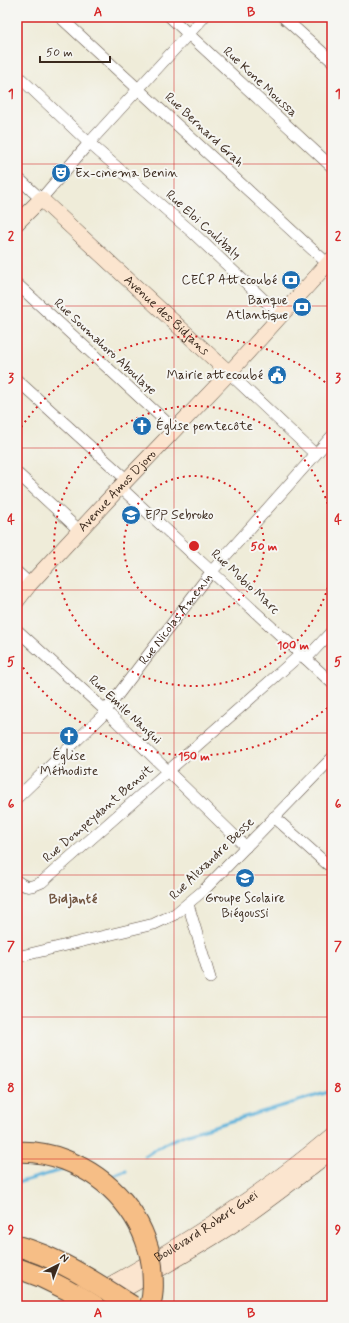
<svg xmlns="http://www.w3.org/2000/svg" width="349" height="1323" font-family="Mynerve,sans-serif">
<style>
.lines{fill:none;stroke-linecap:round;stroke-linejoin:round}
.stream{stroke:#5fb3db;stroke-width:3}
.street-casing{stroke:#56473a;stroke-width:12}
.secondary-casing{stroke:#56473a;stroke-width:16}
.highway-casing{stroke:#56473a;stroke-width:22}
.street{stroke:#fff;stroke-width:11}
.secondary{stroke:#fbe5cf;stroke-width:15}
.highway{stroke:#f6be86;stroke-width:20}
.highway-bridge-casing{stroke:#56473a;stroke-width:22;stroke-linecap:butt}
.highway-bridge{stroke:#f6be86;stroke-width:20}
.grid{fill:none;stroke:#d62828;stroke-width:1;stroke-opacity:0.55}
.ring{fill:none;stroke:#d62828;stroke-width:2;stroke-dasharray:2 4}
.labels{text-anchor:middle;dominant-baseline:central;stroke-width:4;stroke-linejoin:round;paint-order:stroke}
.street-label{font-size:13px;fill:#3b2a1e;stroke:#f6f6f2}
.poi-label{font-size:13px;fill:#3b2a1e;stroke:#f6f6f2;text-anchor:start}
.neighbourhood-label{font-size:14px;font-weight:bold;fill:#735742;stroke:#f6f6f2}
.centre{fill:#d62828;stroke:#f6f6f2;stroke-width:2}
.ring-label{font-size:12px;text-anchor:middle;font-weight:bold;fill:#d62828;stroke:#f6f6f2;stroke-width:4;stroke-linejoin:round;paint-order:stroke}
.neatline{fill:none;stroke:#d62828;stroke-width:1.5}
.grid-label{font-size:13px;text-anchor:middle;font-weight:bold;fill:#d62828}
</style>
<rect width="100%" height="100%" fill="#f6f6f2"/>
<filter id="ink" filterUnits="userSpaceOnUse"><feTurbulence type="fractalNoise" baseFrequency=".025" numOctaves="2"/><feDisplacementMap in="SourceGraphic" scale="8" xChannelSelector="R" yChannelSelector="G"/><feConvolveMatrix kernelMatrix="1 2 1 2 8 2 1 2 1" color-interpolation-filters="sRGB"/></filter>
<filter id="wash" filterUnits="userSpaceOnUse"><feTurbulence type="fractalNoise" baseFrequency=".012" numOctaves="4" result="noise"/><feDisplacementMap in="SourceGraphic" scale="16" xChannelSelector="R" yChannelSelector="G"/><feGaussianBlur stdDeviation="0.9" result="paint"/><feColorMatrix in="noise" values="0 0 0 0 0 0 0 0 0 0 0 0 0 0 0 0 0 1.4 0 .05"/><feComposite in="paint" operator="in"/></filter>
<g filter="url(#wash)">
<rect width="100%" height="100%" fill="#efecd9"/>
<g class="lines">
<!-- stream -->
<g class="stream">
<path d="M 145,1156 L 164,1144 L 184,1135 L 332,1091"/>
<path d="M 106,1175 L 113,1176 L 126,1171"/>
<path d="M 17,1183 L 65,1169"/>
</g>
</g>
</g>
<g filter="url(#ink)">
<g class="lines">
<defs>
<g id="street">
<path d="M 60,17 L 328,264"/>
<path d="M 170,17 L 332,167"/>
<path d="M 283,17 L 332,61"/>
<path d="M 17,75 L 89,143 L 192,232 L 281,316"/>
<path d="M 17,177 L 41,199 L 89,143 L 204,17"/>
<path d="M 17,284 L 175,430"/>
<path d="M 229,373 L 315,454"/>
<path d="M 17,380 L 127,480"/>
<path d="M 17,473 L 80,531"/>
<path d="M 120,487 L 332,683"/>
<path d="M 17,572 L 30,584"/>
<path d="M 17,630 L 106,711 L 246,847"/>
<path d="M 306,659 L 332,631"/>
<path id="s1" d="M 17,798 L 101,717 L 212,571 L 332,436"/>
<path d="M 274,817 L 327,864"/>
<path d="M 17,881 C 27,889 31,887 42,882 L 301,654"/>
<path d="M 188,904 L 210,978"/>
<path d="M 17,957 L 154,924 L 175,914 L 204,890 L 332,758"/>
</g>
<g id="secondary">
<path id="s2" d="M 17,223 L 41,199 L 229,373"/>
<path id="s3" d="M 17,601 L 30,584 L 120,487 L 229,373 L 332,259"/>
<path d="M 111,1297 C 155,1272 198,1248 239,1221 C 271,1199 302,1175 332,1151"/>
<path id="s4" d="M 71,1306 C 163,1257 253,1202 332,1135"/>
</g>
<path id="highway" d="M 17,1268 L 41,1277 L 76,1294"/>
</defs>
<!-- street casing -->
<use href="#street" class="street-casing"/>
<!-- secondary casing -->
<use href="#secondary" class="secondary-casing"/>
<!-- highway casing -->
<use href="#highway" class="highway-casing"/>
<!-- street -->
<use href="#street" class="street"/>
<!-- secondary -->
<use href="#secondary" class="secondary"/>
<!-- highway -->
<use href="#highway" class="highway"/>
<defs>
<g id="highway-bridge">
<path d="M 17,1152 C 34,1151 49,1154 65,1160 C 111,1178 145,1217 152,1266 C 153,1280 154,1293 150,1306"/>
<path d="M 17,1246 C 56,1256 98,1284 132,1306"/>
<path d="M 76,1294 L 95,1306"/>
</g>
</defs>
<!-- highway-bridge casing -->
<use href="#highway-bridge" class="highway-bridge-casing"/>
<!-- highway-bridge -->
<use href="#highway-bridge" class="highway-bridge"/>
</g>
</g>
<!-- grid -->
<path class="grid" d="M 174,17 L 174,1306M 17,164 L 332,164M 17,306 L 332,306M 17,448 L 332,448M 17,590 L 332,590M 17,733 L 332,733M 17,875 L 332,875M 17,1017 L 332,1017M 17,1159 L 332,1159"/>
<!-- distance rings -->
<g class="ring">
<circle cx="194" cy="546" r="70"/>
<path d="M332 570A140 140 0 1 1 332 522"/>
<path d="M332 704A210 210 0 0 1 18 660M18 432A210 210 0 0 1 332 388"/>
</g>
<!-- icons -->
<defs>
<symbol id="theatre-disc" viewBox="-11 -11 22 22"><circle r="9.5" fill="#1f6fb2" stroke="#f6f6f2"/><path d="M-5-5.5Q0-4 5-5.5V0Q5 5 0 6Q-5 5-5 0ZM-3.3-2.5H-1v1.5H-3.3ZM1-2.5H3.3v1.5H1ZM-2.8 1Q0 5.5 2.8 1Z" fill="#fff"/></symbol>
<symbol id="bank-disc" viewBox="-11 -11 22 22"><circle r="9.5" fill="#1f6fb2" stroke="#f6f6f2"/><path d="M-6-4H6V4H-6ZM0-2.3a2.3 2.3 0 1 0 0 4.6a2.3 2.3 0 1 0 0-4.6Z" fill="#fff"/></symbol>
<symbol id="civic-disc" viewBox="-11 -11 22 22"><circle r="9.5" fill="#1f6fb2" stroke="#f6f6f2"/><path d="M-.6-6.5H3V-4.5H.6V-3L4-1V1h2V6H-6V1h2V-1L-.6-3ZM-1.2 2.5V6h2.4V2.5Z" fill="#fff"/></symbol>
<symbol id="church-disc" viewBox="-11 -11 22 22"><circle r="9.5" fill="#1f6fb2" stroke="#f6f6f2"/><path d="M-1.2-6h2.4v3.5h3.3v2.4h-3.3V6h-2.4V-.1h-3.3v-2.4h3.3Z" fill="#fff"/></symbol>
<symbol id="school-disc" viewBox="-11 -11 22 22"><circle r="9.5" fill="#1f6fb2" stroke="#f6f6f2"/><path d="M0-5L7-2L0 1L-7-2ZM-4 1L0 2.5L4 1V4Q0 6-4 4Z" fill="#fff"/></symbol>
</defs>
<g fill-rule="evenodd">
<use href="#theatre-disc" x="50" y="162" width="22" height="22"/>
<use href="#bank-disc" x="280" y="269" width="22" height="22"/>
<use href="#bank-disc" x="291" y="296" width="22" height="22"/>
<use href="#civic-disc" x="266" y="364" width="22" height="22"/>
<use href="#church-disc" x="131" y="415" width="22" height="22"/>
<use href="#school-disc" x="120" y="504" width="22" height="22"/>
<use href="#church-disc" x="58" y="725" width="22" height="22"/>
<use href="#school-disc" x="234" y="867" width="22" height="22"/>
</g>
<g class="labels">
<!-- street labels -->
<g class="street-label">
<text transform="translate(260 82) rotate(43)">Rue Kone Moussa</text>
<text transform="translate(204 130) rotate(43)">Rue Bernard Grah</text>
<text transform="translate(203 225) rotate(42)">Rue Eloi Coulibaly</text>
<text stroke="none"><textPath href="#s2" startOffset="205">Avenue des Bidjans</textPath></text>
<text transform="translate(105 347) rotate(43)">Rue Soumahoro Aboulaye</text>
<text stroke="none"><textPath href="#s3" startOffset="149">Avenue Amos Djoro</textPath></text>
<text transform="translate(245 582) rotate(43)">Rue Mobio Marc</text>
<text stroke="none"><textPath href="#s1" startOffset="240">Rue Nicolas Amenin</textPath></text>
<text transform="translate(125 710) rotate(43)">Rue Emile Nangui</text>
<text transform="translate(98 814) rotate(-41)">Rue Dompeydant Benoit</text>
<text transform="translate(212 859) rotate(-44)">Rue Alexandre Besse</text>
<text stroke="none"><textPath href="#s4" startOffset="157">Boulevard Robert Gueï</textPath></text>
</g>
<!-- poi labels -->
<g class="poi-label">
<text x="75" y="173">Ex-cinema Benin</text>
<text x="277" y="280" text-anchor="end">CECP Attecoubé</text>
<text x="288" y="300" text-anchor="end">Banque<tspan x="288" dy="15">Atlantique</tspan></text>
<text x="263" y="375" text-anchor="end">Mairie attecoubé</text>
<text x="156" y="426">Église pentecôte</text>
<text x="145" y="515">EPP Sebroko</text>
<text x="69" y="756" text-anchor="middle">Église<tspan x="69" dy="15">Méthodiste</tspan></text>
<text x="245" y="898" text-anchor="middle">Groupe Scolaire<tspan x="245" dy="15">Biégoussi</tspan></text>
</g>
<!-- neighbourhood labels -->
<g class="neighbourhood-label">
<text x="73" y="899">Bidjanté</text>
</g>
</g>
<circle cx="194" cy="546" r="6" class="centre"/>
<g class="ring-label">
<text x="264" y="550">50 m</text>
<text x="293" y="649">100 m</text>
<text x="194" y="760">150 m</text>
</g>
<!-- margin -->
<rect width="349" height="1323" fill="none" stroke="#f6f6f2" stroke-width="44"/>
<!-- north arrow -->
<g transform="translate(58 1265) rotate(42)" stroke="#f6f6f2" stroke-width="3" paint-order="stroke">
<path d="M0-3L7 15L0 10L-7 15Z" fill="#3b2a1e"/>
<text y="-6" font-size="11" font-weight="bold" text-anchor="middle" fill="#3b2a1e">N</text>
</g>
<!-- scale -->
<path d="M40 56v6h70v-6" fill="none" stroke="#3b2a1e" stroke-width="2"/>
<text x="46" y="56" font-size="12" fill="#3b2a1e" stroke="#f6f6f2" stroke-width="3" paint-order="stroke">50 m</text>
<rect x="22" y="22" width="305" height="1279" class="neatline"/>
<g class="grid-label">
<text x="98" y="16">A</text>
<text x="251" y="16">B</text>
<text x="11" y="98">1</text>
<text x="338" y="98">1</text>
<text x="11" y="240">2</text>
<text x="338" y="240">2</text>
<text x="11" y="382">3</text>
<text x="338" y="382">3</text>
<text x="11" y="524">4</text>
<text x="338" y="524">4</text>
<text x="11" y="666">5</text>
<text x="338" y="666">5</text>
<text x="11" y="808">6</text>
<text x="338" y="808">6</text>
<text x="11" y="950">7</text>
<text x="338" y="950">7</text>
<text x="11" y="1092">8</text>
<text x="338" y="1092">8</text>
<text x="11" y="1234">9</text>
<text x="338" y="1234">9</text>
<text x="98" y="1317">A</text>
<text x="251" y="1317">B</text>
</g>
</svg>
